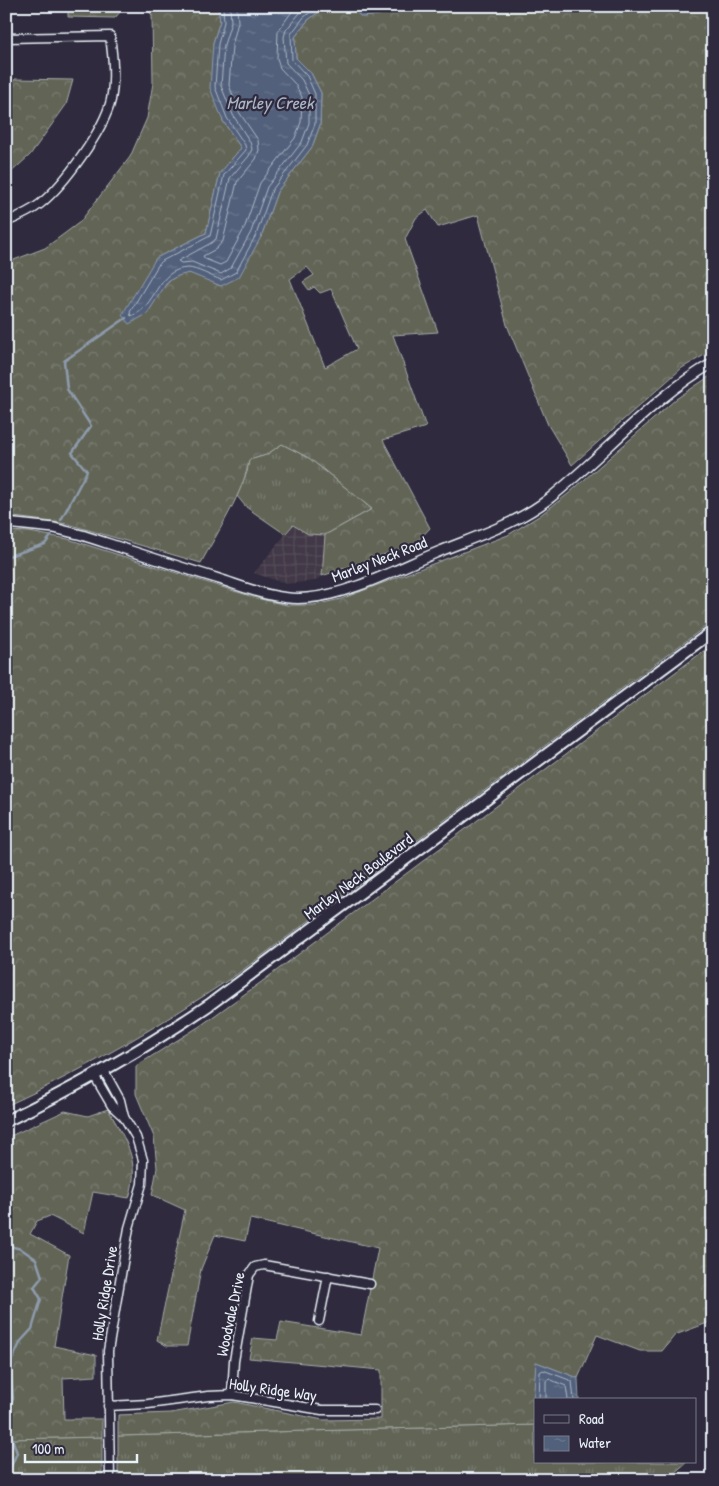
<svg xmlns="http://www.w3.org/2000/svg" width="719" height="1486" font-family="'Patrick Hand',sans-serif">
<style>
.industrial{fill:url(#industrial-grid)}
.grass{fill:url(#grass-tufts);stroke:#a5aba8}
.forest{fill:url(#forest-crowns);stroke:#a5aba8;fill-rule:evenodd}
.water{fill:url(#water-ripples);stroke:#8e9bad}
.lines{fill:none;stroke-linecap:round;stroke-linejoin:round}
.shore{stroke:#acb7c6;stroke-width:1}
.stream{stroke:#8e9bad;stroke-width:2.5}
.minor-casing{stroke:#e8f1f8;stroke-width:11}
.tertiary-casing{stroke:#e8f1f8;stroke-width:12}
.secondary-casing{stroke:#e8f1f8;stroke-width:14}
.minor{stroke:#2f2a3d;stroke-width:8}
.tertiary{stroke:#2f2a3d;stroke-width:9}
.secondary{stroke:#2f2a3d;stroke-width:10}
.labels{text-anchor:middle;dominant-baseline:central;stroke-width:4.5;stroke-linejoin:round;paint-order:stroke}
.street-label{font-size:16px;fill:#e8f1f8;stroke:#2f2a3d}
.water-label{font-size:18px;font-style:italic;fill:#acb7c6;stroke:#2f2a3d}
</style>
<defs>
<pattern id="industrial-grid" width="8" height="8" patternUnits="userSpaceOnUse" patternTransform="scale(1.25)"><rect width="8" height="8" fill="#423846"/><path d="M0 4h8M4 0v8" fill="none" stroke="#544c58"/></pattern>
<pattern id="grass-tufts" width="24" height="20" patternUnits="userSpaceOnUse" patternTransform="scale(1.25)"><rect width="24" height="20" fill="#626557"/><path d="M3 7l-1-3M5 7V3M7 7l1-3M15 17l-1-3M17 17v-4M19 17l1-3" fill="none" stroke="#787c70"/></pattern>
<pattern id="forest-crowns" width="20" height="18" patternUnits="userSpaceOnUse" patternTransform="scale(1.25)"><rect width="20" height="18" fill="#626557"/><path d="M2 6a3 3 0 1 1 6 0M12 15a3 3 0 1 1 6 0" fill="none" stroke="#787c70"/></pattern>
<pattern id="water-ripples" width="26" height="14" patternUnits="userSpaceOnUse" patternTransform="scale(1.25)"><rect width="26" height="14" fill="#52617b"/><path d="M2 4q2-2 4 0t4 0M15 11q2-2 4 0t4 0" fill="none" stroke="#6b788e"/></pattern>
</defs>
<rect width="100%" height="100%" fill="#2f2a3d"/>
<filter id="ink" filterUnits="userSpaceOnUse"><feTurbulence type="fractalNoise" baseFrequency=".02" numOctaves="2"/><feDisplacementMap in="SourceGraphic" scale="10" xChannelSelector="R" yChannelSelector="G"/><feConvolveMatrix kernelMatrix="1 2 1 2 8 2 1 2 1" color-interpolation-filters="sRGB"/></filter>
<g filter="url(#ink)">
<!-- industrial -->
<path class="industrial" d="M 293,525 L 308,534 L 325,535 L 322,576 L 315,581 L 286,584 L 254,573 Z"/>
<!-- grass -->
<g class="grass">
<path d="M 282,444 L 309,458 L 372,509 L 325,535 L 308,534 L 293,525 L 285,534 L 246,507 L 237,496 L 247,472 L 249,460 L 266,455 Z"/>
<path d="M 535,1425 L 535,1462 L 687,1462 L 666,1480 L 118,1480 L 118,1436 Z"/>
<path d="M 102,1437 L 102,1480 L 6,1480 L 6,1439 Z"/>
</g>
<!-- forest -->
<g class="forest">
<path d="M 68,6 L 125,6 L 115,18 L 68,17 Z"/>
<path d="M 143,6 L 218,6 L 220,21 L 213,43 L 223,121 L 241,148 L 220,173 L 206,233 L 156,258 L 147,314 C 157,298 166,275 188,273 C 195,273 213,283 221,286 L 261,237 L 277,192 L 312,147 L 320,125 L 321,93 L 311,73 L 296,58 L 295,37 L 308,20 L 327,6 L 348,6 L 362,17 L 399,12 L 407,6 L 713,6 L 713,350 L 682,368 L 572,465 L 548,425 L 507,325 L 478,215 L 438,227 L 427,210 L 416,218 L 405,239 L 438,332 L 393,335 L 426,427 L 383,440 L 430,528 L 415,544 L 322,576 L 325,535 L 372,509 L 309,458 L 282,444 L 266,455 L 249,460 C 244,492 217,533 201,563 L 68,524 L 6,516 L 6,263 L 45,248 L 80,222 L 130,157 L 147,118 L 153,83 L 152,15 ZM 307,267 L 314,275 L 303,282 L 309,290 L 314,287 L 320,293 L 331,289 L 357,349 L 325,367 L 290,279 Z"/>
<path d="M 15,79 L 73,80 L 66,105 L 30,155 L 6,177 L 6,101 Z"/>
<path d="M 713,374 L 713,621 L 236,975 C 162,1024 87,1069 6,1106 L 6,531 L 29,532 L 68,539 L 260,599 L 287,605 L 314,605 L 341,599 L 508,535 L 539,516 L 568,494 L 676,399 Z"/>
<path d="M 713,644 L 713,1321 L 675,1335 L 662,1351 L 640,1351 L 597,1335 L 578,1378 L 536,1362 L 534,1403 L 535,1403 L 535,1425 L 118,1436 L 118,1415 L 171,1413 L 234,1402 L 323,1420 L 381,1419 L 381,1370 L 249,1358 L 253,1338 L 277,1340 L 281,1322 L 361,1335 L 378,1248 L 250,1219 L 245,1241 L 215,1235 L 201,1269 L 187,1346 L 167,1346 L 157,1340 L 185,1210 L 152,1195 L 157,1168 L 154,1137 L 136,1094 L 136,1066 L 200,1026 L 260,983 Z"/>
<path d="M 108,1109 C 126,1141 141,1161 129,1198 L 93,1192 L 84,1233 L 50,1216 L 37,1221 L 30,1234 L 69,1255 L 54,1346 L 96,1355 L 96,1376 L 63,1378 L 64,1419 L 102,1419 L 102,1437 L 6,1439 L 6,1138 L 65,1111 L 88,1116 Z"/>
</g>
<!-- water -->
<g class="water">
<path d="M 218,6 L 327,6 L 308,20 L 295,37 L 296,58 L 311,73 L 321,93 L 320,125 L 312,147 L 277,192 L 261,237 L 239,277 L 221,286 L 189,273 L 178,276 L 168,281 L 147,314 L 129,324 L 122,315 L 156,258 L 206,233 L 220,173 L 241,148 L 223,121 L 210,88 L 213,43 L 220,21 Z"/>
<path d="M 348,6 L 407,6 L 399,12 L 362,17 Z"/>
<path d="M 536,1362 L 578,1378 L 579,1400 L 535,1400 L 535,1403 L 533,1403 Z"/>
</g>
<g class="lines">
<!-- shore -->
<g class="shore">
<path d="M 223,6 L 224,22 L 218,44 L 215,87 L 227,118 L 245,145 L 246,150 L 224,175 L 210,236 L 160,262 L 130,312 L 131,316 C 157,308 155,269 188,268 C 196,268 213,277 221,280 L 236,272 L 256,235 L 272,190 L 307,145 L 315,124 L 315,94 L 307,76 L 292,60 L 291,34 L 304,17 L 319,6"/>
<path d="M 230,6 L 231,22 L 224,45 L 221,86 L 233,115 L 250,142 L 252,149 L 249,156 L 230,178 L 216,239 L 211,243 L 178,261 L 181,263 L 192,262 L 221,274 L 231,268 L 251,232 L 267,187 L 302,142 L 309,123 L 309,95 L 302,80 L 286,63 L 284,37 L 286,30 L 299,14 L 308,6"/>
<path d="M 237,6 L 238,22 L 232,46 L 229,85 L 239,112 L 258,140 L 259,150 L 256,159 L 237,182 L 223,241 L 216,249 L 203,256 L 205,259 L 220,265 L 226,262 L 244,229 L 260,183 L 295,138 L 301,122 L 302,97 L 295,84 L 280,68 L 277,58 L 278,31 L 296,6"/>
<path d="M 539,1400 L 540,1372 L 543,1370 L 572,1381 L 574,1400"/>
<path d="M 546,1400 L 546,1381 L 549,1379 L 566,1386 L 568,1400"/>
</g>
<!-- stream -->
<g class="stream">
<path d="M 61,520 L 87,471 L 72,453 L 91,426 L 67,389 L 64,361 L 126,318"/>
<path d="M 6,557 L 45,544 L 51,536"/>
<path d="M 6,1245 L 21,1249 L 36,1259 L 42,1277 L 34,1287 L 41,1299 L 32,1329 L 21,1341 L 10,1364 L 13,1399 L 6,1410"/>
<path d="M 6,1420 L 17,1453 L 7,1475 L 7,1480"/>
</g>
<defs>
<g id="minor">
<path d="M 6,38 L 110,36 C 113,58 115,78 111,100 C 104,130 64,185 40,204 C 30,212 18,217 6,222"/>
<path d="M 104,1071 L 120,1100 L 124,1117"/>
<path d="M 95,1077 L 112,1106 L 124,1117 L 136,1137 L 143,1160 L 142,1184 L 129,1228 L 108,1351 L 110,1480"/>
<path d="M 319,1321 L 328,1276"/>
<path d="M 232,1395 L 234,1361 L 249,1275 L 255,1267 L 264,1265 L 370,1284"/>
<path d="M 108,1406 L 148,1404 L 208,1396 L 232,1395 L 322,1410 L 375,1410"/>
</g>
<path id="tertiary" d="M 6,523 L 54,528 L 82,535 C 128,550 173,565 219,579 C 247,588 277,601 307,598 C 349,595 399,568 438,552 C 477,536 517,524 550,498 C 603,456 654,396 713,363"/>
<path id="secondary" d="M 6,1121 C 77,1087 144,1049 209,1005 L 713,631"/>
</defs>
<!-- minor casing -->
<use href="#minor" class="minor-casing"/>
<!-- tertiary casing -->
<use href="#tertiary" class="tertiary-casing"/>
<!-- secondary casing -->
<use href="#secondary" class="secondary-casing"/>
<!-- minor -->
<use href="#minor" class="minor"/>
<!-- tertiary -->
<use href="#tertiary" class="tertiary"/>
<!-- secondary -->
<use href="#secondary" class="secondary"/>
</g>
</g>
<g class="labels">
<!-- street labels -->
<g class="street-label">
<text transform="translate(379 559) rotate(-21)">Marley Neck Road</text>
<text transform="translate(358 876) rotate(-37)">Marley Neck Boulevard</text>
<text transform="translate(104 1293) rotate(-81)">Holly Ridge Drive</text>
<text transform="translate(230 1314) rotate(-78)">Woodvale Drive</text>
<text transform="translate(273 1389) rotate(8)">Holly Ridge Way</text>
</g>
<!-- water labels -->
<g class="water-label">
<text x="270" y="102">Marley Creek</text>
</g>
</g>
<!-- margin -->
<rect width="719" height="1486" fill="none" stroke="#2f2a3d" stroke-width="25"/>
<rect x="12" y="12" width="694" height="1461" fill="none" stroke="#e8f1f8" stroke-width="2" filter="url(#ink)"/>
<!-- legend -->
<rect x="534" y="1398" width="162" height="65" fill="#2f2a3d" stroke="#797a88"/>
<rect x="544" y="1415" width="25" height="8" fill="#2f2a3d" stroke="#797a88"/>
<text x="579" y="1424" font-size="15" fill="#e8f1f8">Road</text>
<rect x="544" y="1436" width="25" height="15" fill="url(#water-ripples)" stroke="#797a88"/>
<text x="579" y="1448" font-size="15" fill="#e8f1f8">Water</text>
<!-- scale -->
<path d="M25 1454v8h112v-8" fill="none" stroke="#e8f1f8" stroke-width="2.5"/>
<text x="32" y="1454" font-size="15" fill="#e8f1f8" stroke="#2f2a3d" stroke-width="4" paint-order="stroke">100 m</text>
</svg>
